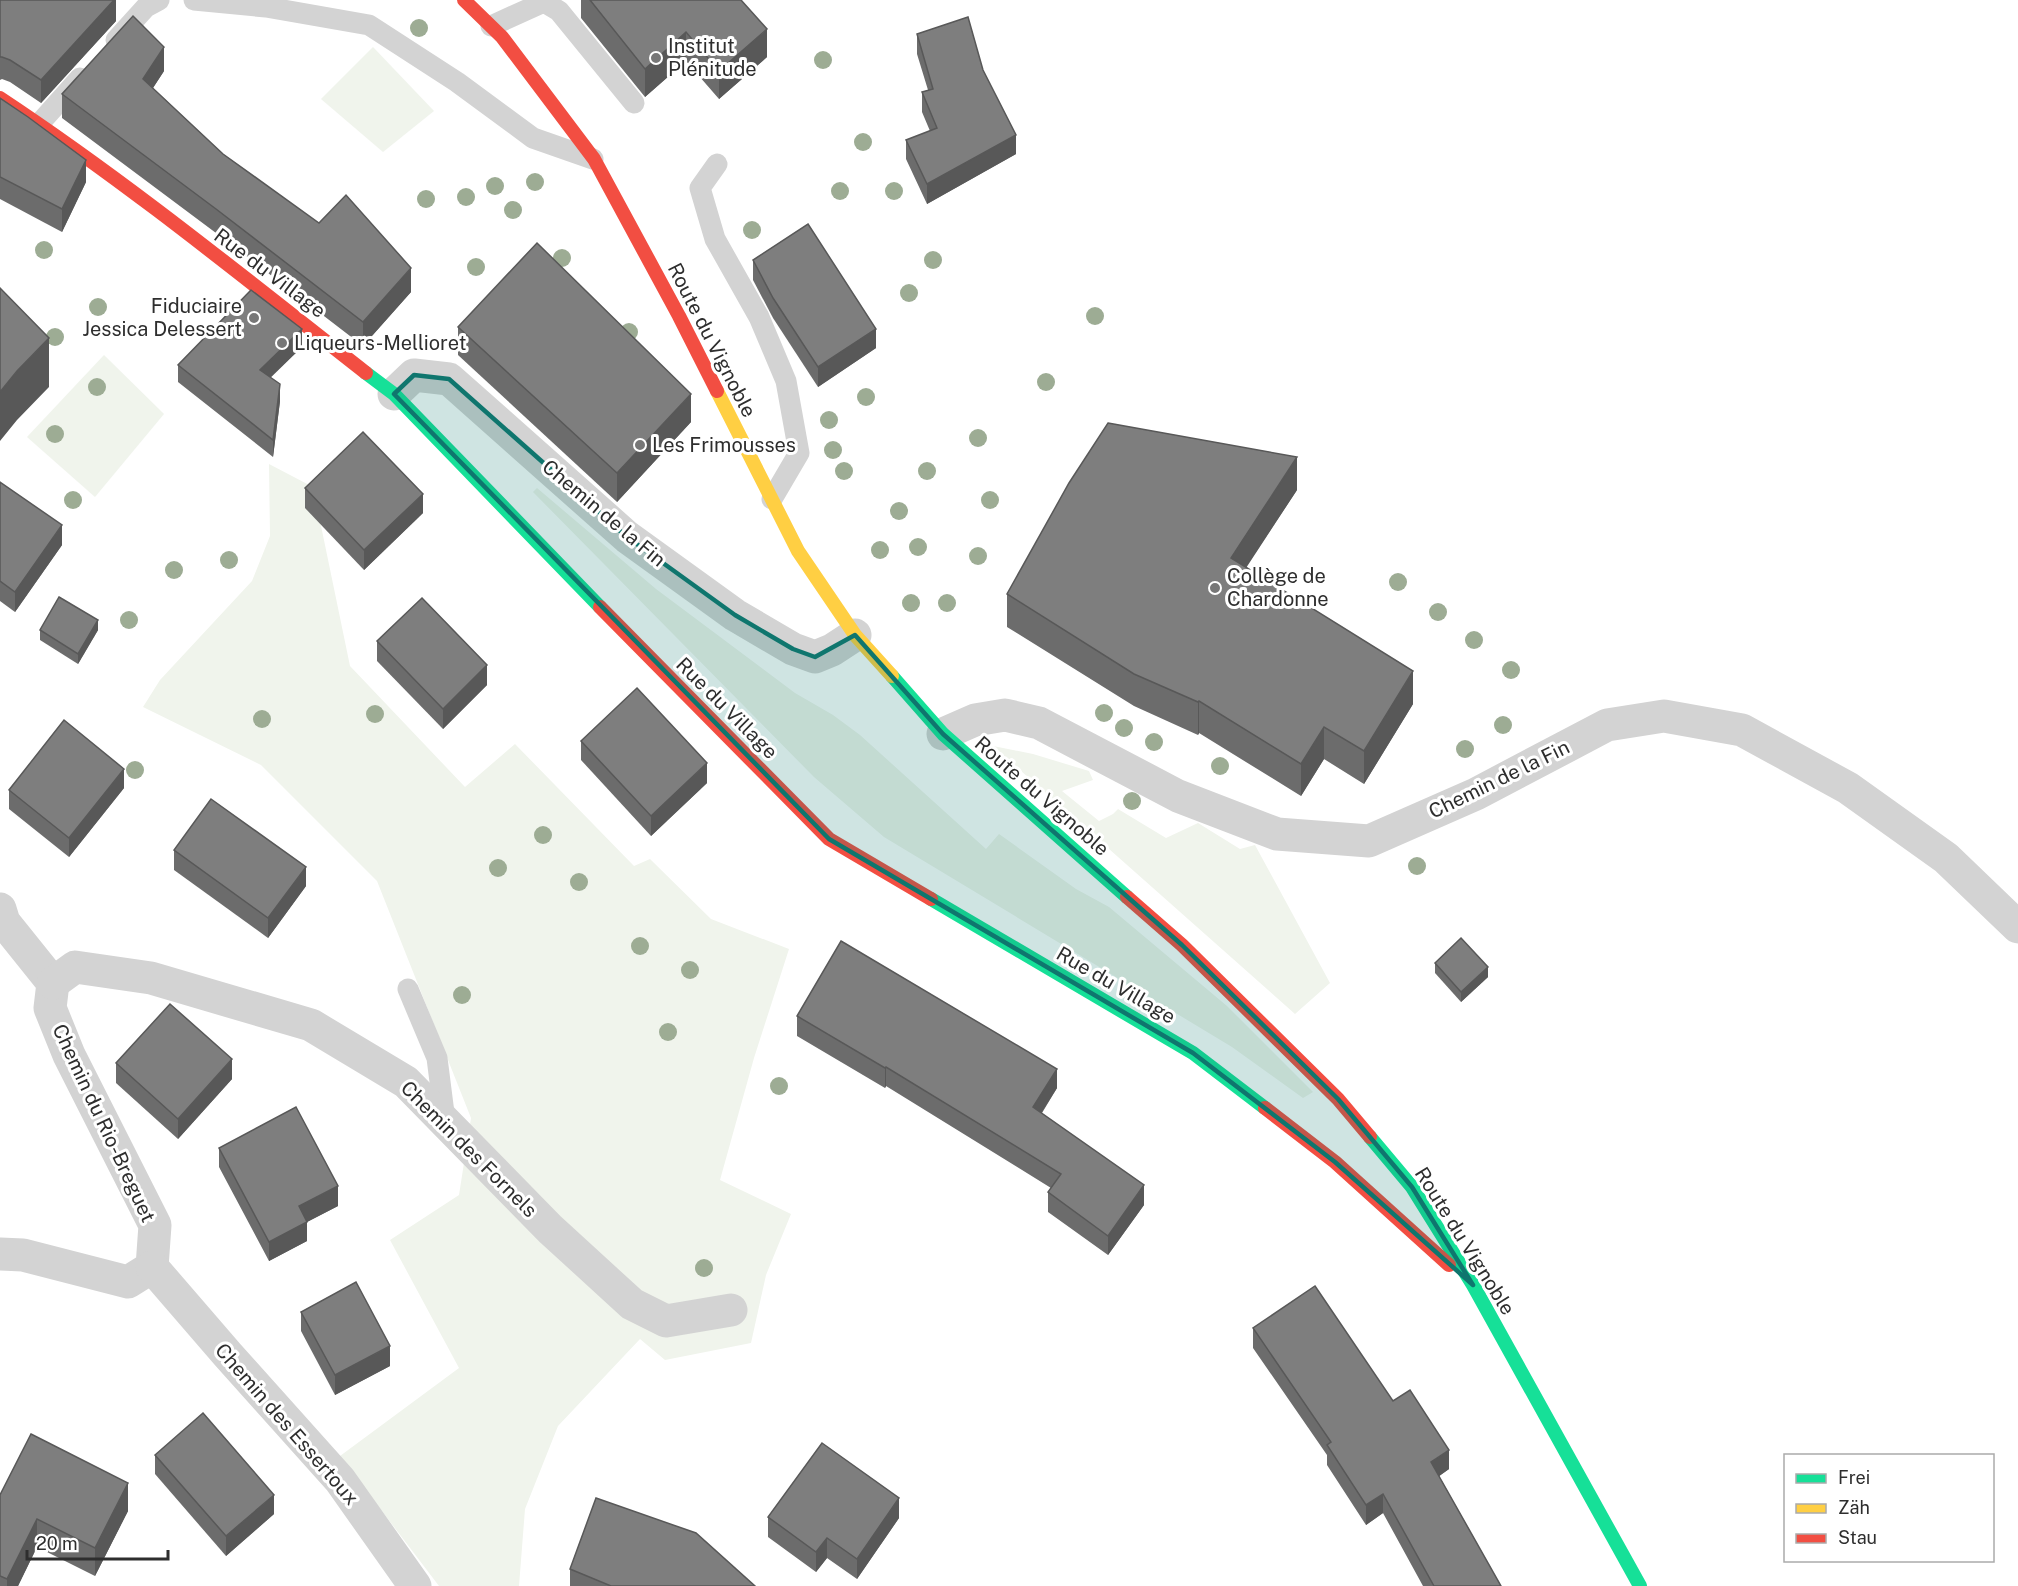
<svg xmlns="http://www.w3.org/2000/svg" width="2018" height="1586" font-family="'Public Sans',sans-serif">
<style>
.green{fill:#f0f4ec}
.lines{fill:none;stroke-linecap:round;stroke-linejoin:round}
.lane{stroke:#d3d3d3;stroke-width:21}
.street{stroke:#d3d3d3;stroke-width:33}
.fast{stroke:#16e098;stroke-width:14}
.slow{stroke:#ffcf43;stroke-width:14}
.jam{stroke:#f24e42;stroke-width:14}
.tree{fill:#9dac94}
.wall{fill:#6c6c6c}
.shaded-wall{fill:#585858}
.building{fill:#7e7e7e;stroke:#585858;stroke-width:1.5}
.marked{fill:#0f766e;fill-opacity:0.2;stroke:#0f766e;stroke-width:4.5;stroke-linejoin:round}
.poi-dot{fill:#777;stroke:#fff;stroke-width:2}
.labels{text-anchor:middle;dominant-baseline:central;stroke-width:6;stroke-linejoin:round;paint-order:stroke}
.poi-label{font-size:20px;fill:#2e2e2e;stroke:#fff;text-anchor:start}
.street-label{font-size:20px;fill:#2e2e2e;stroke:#fff}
</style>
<rect width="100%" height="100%" fill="#fff"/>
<!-- green -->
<g class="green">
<path d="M 373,47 L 434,111 L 383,152 L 321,99 Z"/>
<path d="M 104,355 L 164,414 L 95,497 L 27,437 Z"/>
<path d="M 269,464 L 313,487 L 350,666 L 465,787 L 515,744 L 634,866 L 650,859 L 711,919 L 789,949 L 754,1058 L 720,1180 L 791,1214 L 766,1275 L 751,1343 L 665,1360 L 640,1339 L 558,1426 L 525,1509 L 519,1586 L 439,1586 L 340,1456 L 459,1368 L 390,1240 L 459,1195 L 471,1118 L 377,881 L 261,765 L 143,707 L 160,680 L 252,581 L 270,536 Z"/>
<path d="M 537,488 L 656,589 L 795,693 L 833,715 L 860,735 L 986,849 L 999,834 L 1076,889 L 1109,907 L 1227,1006 L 1313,1092 L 1303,1098 L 1232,1047 L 884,837 L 814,777 L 533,492 Z"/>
<path d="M 993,746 L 1033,754 L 1089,771 L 1093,780 L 1062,791 L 1099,821 L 1113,814 L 1118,809 L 1166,838 L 1198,823 L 1240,849 L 1255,845 L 1330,983 L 1295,1014 Z"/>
</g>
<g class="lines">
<!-- lane -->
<g class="lane">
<path d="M 194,0 L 266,7 L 369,25 L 457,82 L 533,138 L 593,159"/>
<path d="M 491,26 L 544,2 L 559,11 L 634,103"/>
<path d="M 116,40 L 146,7 L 159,0"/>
<path d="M 39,124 L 80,78"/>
<path d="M 717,164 L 700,188 L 715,239 L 759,317 L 786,381 L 799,453 L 772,499"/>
<path d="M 408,989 L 437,1058 L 445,1121"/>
</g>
<!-- street -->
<g class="street">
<path d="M 394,394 L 414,375 L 449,379 L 627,537 L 735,615 L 793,649 L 815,657 L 832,650 L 855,635"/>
<path d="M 943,734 L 975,720 L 1005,715 L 1039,723 L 1178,796 L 1277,834 L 1369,841 L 1476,794 L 1607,725 L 1664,716 L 1742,730 L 1848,788 L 1946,858 L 2018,927"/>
<path d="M 0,909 L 4,922 L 53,983 L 50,1008 L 69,1055 L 155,1225 L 152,1267 L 128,1282 L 23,1255 L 0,1254"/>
<path d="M 53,983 L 75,967 L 151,978 L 311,1025 L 406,1082 L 550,1229 L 632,1304 L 666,1321 L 731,1310"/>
<path d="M 152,1267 L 228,1355 L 340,1480 L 415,1586"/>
</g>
<!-- fast -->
<g class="fast">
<path d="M 366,373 L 394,394 L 600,607"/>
<path d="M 892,676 L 943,734 L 1127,897"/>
<path d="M 931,899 L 1193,1053 L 1265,1108"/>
<path d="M 1370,1137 L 1412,1187 L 1473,1285 L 1640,1586"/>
</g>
<!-- slow -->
<path class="slow" d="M 717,391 L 798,551 L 855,635 L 892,676"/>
<!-- jam -->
<g class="jam">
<path d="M 464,0 L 502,37 L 594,159 L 679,316 L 717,391"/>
<path d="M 0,98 C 127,182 246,279 366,373"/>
<path d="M 600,607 L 829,839 L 931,899"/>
<path d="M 1127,897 L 1182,945 L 1338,1099 L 1370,1137"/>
<path d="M 1265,1108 L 1335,1162 L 1449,1265"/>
</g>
</g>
<!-- trees -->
<g class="tree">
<circle cx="419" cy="28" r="9"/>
<circle cx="823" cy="60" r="9"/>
<circle cx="863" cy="142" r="9"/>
<circle cx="535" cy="182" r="9"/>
<circle cx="495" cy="186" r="9"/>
<circle cx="840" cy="191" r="9"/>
<circle cx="894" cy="191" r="9"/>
<circle cx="466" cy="197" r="9"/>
<circle cx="426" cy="199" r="9"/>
<circle cx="513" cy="210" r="9"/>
<circle cx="752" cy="230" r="9"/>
<circle cx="44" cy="250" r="9"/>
<circle cx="562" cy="258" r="9"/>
<circle cx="933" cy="260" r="9"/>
<circle cx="476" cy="267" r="9"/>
<circle cx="909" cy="293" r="9"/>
<circle cx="98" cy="307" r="9"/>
<circle cx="1095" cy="316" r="9"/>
<circle cx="629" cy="332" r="9"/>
<circle cx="55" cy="337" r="9"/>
<circle cx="1046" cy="382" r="9"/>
<circle cx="97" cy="387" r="9"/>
<circle cx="866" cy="397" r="9"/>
<circle cx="829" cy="420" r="9"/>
<circle cx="55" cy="434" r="9"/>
<circle cx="978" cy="438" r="9"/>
<circle cx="833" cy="450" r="9"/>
<circle cx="844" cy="471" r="9"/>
<circle cx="927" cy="471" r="9"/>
<circle cx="73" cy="500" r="9"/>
<circle cx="990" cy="500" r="9"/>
<circle cx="899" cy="511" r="9"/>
<circle cx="918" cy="547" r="9"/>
<circle cx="880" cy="550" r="9"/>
<circle cx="978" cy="556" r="9"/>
<circle cx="229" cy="560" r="9"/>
<circle cx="174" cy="570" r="9"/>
<circle cx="1398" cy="582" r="9"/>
<circle cx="911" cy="603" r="9"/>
<circle cx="947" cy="603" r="9"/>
<circle cx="1438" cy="612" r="9"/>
<circle cx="129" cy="620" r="9"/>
<circle cx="1474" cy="640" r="9"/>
<circle cx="1511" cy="670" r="9"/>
<circle cx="1104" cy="713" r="9"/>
<circle cx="375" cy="714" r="9"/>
<circle cx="262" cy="719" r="9"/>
<circle cx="1503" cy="725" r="9"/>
<circle cx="1124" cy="728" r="9"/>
<circle cx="1154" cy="742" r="9"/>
<circle cx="1465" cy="749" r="9"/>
<circle cx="1220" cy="766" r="9"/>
<circle cx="135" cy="770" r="9"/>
<circle cx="1132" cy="801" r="9"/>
<circle cx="543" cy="835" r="9"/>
<circle cx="1417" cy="866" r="9"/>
<circle cx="498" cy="868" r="9"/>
<circle cx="579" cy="882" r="9"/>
<circle cx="640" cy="946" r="9"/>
<circle cx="690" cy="970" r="9"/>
<circle cx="462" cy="995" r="9"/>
<circle cx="668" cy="1032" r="9"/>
<circle cx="779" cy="1086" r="9"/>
<circle cx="704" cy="1268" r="9"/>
</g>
<!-- wall -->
<g class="wall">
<path d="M 0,0 L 116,0 L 116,21 L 41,103 L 10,82 L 2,79 L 0,80 Z"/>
<path d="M 581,0 L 741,0 L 767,57 L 719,99 L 686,61 L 645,97 L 581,18 Z"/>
<path d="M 917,34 L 983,70 L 1016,154 L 927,204 L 906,159 L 906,140 L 930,131 L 922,112 L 922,92 L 928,90 L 917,54 Z"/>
<path d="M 164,71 L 153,88 L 223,154 L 411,292 L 363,346 L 216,233 L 62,118 L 62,94 Z"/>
<path d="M 0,98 L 86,182 L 62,232 L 0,199 Z"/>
<path d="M 753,260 L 876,348 L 818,387 L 773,318 L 753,280 Z"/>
<path d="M 458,327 L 691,422 L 617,502 L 458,355 Z"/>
<path d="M 302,347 L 270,377 L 280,401 L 273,457 L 178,382 L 178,365 Z"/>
<path d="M 0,482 L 62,545 L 15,612 L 0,601 Z"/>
<path d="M 305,488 L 423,513 L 364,570 L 305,508 Z"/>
<path d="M 1297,490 L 1246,567 L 1413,704 L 1364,784 L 1324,759 L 1301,796 L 1199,733 L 1198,735 L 1134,706 L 1007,627 L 1007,594 Z"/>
<path d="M 40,630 L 98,630 L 78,664 L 40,640 Z"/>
<path d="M 377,641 L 487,685 L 443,729 L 377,661 Z"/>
<path d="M 581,741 L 707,783 L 651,836 L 581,760 Z"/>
<path d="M 124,788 L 69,857 L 9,809 L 9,790 Z"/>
<path d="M 174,850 L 306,886 L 268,938 L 174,870 Z"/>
<path d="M 1435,963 L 1488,977 L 1461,1002 L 1435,973 Z"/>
<path d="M 797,1016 L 1057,1088 L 1042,1113 L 1144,1205 L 1108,1255 L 1048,1212 L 1048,1192 L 1051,1188 L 886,1086 L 885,1088 L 797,1036 Z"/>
<path d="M 116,1063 L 232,1079 L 178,1139 L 116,1083 Z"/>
<path d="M 219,1148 L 338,1206 L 307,1222 L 307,1241 L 269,1261 L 219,1167 Z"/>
<path d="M 301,1312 L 390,1366 L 335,1395 L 301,1331 Z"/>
<path d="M 1253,1328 L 1449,1469 L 1439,1476 L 1501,1586 L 1423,1586 L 1383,1513 L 1366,1525 L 1327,1465 L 1327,1455 L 1253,1348 Z"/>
<path d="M 155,1455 L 274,1514 L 226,1556 L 155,1474 Z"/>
<path d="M 0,1495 L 128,1511 L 95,1576 L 37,1547 L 18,1586 L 0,1586 Z"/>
<path d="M 768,1517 L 899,1518 L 857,1579 L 827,1558 L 816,1572 L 768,1537 Z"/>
<path d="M 570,1569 L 755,1586 L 570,1586 Z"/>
</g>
<!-- shaded-wall -->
<g class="shaded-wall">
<path d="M 114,0 L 116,0 L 116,21 L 41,103 L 41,80 Z"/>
<path d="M 767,29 L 767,57 L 719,99 L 719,71 Z"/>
<path d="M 686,32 L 686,61 L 645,97 L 645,69 Z"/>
<path d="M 164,47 L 164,71 L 143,103 L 143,79 Z"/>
<path d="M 1016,135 L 1016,154 L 927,204 L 927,184 Z"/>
<path d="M 86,160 L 86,182 L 62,232 L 62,209 Z"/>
<path d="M 411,268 L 411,292 L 363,346 L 363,322 Z"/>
<path d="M 302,329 L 302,347 L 260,388 L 260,370 Z"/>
<path d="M 876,329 L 876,348 L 818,387 L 818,367 Z"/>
<path d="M 49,338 L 49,387 L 17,420 L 0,441 L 0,392 L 17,371 Z"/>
<path d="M 280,384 L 280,401 L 273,457 L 273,440 Z"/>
<path d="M 691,394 L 691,422 L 617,502 L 617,473 Z"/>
<path d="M 1297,457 L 1297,490 L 1231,591 L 1231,558 Z"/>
<path d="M 423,494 L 423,513 L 364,570 L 364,550 Z"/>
<path d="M 62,525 L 62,545 L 15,612 L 15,592 Z"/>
<path d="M 98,620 L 98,630 L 78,664 L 78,654 Z"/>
<path d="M 487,665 L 487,685 L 443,729 L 443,709 Z"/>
<path d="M 1413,671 L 1413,704 L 1364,784 L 1364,751 Z"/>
<path d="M 1199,701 L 1199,733 L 1198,735 L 1198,702 Z"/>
<path d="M 1324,727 L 1324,759 L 1301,796 L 1301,764 Z"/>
<path d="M 707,763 L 707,783 L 651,836 L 651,816 Z"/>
<path d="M 124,769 L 124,788 L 69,857 L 69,838 Z"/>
<path d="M 306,867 L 306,886 L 268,938 L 268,918 Z"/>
<path d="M 1488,967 L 1488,977 L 1461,1002 L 1461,992 Z"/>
<path d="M 232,1059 L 232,1079 L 178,1139 L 178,1119 Z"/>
<path d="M 886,1067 L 886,1086 L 885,1088 L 885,1068 Z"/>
<path d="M 1057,1069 L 1057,1088 L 1033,1126 L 1033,1107 Z"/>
<path d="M 1144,1185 L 1144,1205 L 1108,1255 L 1108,1236 Z"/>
<path d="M 338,1186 L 338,1206 L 307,1222 L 307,1241 L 269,1261 L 269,1242 L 299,1206 Z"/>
<path d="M 390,1346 L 390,1366 L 335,1395 L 335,1375 Z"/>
<path d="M 1449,1450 L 1449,1469 L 1431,1482 L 1431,1462 Z"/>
<path d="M 128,1483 L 128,1511 L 95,1576 L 95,1548 Z"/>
<path d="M 1383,1494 L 1383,1513 L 1366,1525 L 1366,1505 Z"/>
<path d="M 274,1495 L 274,1514 L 226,1556 L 226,1536 Z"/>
<path d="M 899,1498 L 899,1518 L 857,1579 L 857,1559 Z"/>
<path d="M 37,1519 L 37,1547 L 18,1586 L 7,1586 L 7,1579 Z"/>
<path d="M 827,1538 L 827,1558 L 816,1572 L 816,1552 Z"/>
</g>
<!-- building -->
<g class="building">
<path d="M 0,0 L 114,0 L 41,80 L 10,60 L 2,57 L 0,57 Z"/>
<path d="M 590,0 L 741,0 L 767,29 L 719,71 L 686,32 L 645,69 Z"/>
<path d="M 133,16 L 164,47 L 143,79 L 223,154 L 319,223 L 346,195 L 411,268 L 363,322 L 216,209 L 62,94 Z"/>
<path d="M 968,17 L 983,70 L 1016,135 L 927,184 L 906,140 L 937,128 L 922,92 L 933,89 L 917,34 Z"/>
<path d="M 0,98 L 28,117 L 86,160 L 62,209 L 0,177 Z"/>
<path d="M 808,224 L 876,329 L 818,367 L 773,298 L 753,260 Z"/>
<path d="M 537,243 L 691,394 L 617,473 L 458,327 Z"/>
<path d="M 0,288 L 49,338 L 17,371 L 0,392 Z"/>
<path d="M 251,290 L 302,329 L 260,370 L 280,384 L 273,440 L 178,365 Z"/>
<path d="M 1108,423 L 1297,457 L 1231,558 L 1413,671 L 1364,751 L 1324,727 L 1301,764 L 1199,701 L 1198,702 L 1134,674 L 1007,594 L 1069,483 Z"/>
<path d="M 363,432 L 423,494 L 364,550 L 305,488 Z"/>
<path d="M 0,482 L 62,525 L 15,592 L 0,581 Z"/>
<path d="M 59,597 L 98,620 L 78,654 L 40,630 Z"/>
<path d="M 422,598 L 487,665 L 443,709 L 377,641 Z"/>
<path d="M 637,688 L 707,763 L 651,816 L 581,741 Z"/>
<path d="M 64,720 L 124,769 L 69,838 L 9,790 Z"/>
<path d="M 211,799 L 306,867 L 268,918 L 174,850 Z"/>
<path d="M 1461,938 L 1488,967 L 1461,992 L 1435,963 Z"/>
<path d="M 841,941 L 1057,1069 L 1033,1107 L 1144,1185 L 1108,1236 L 1048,1192 L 1061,1174 L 886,1067 L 885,1068 L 797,1016 Z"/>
<path d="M 170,1004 L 232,1059 L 178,1119 L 116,1063 Z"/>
<path d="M 296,1107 L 338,1186 L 299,1206 L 307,1222 L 269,1242 L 219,1148 Z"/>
<path d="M 356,1282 L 390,1346 L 335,1375 L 301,1312 Z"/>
<path d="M 1315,1286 L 1393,1401 L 1410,1390 L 1449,1450 L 1431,1462 L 1501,1586 L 1434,1586 L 1383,1494 L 1366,1505 L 1327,1445 L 1331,1442 L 1253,1328 Z"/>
<path d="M 203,1413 L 274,1495 L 226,1536 L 155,1455 Z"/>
<path d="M 31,1434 L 128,1483 L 95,1548 L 37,1519 L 7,1579 L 0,1576 L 0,1495 Z"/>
<path d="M 822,1443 L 899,1498 L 857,1559 L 827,1538 L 816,1552 L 768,1517 Z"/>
<path d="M 596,1498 L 696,1533 L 755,1586 L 611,1586 L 570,1569 Z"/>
</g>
<!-- marked area -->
<path class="marked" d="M 414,375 L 449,379 L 627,537 L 735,615 L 793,649 L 815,657 L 855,635 L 943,734 L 1182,945 L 1338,1099 L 1412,1187 L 1473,1285 L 1335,1162 L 1193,1053 L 829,839 L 394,394 Z"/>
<!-- markers -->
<g class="poi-dot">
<circle cx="656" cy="58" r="6"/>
<circle cx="254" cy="318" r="6"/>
<circle cx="282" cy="343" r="6"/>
<circle cx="640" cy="445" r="6"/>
<circle cx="1215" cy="588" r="6"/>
</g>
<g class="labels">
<!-- poi labels -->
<g class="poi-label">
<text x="668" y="46">Institut<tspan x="668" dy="23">Plénitude</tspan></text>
<text x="242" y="306" text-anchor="end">Fiduciaire<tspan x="242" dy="23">Jessica Delessert</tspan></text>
<text x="294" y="343">Liqueurs-Mellioret</text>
<text x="652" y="445">Les Frimousses</text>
<text x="1227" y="576">Collège de<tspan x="1227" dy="23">Chardonne</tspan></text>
</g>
<!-- street labels -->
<g class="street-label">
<text transform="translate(270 273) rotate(37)">Rue du Village</text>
<text transform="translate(712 340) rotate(63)">Route du Vignoble</text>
<text transform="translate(604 513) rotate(40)">Chemin de la Fin</text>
<text transform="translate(727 708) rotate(45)">Rue du Village</text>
<text transform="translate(1499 779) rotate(-26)">Chemin de la Fin</text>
<text transform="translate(1042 796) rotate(41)">Route du Vignoble</text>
<text transform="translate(1116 985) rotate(30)">Rue du Village</text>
<text transform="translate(104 1123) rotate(65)">Chemin du Rio-Breguet</text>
<text transform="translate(469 1149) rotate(45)">Chemin des Fornels</text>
<text transform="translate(1465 1241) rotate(58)">Route du Vignoble</text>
<text transform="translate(287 1424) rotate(49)">Chemin des Essertoux</text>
</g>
</g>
<!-- legend -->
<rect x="1784" y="1454" width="210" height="108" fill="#ffffff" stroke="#ababab" stroke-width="1.5"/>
<rect x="1796" y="1474" width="30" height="9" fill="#16e098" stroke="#ababab" stroke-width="1.5"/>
<text x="1838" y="1484" font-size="18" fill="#2e2e2e">Frei</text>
<rect x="1796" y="1504" width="30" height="9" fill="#ffcf43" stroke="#ababab" stroke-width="1.5"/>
<text x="1838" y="1514" font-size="18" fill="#2e2e2e">Zäh</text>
<rect x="1796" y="1534" width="30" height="9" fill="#f24e42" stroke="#ababab" stroke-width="1.5"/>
<text x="1838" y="1544" font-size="18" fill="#2e2e2e">Stau</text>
<!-- scale -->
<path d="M27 1550v9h141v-9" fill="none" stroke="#2e2e2e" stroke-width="3"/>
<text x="36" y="1550" font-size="18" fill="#2e2e2e" stroke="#ffffff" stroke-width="4.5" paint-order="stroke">20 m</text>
</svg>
